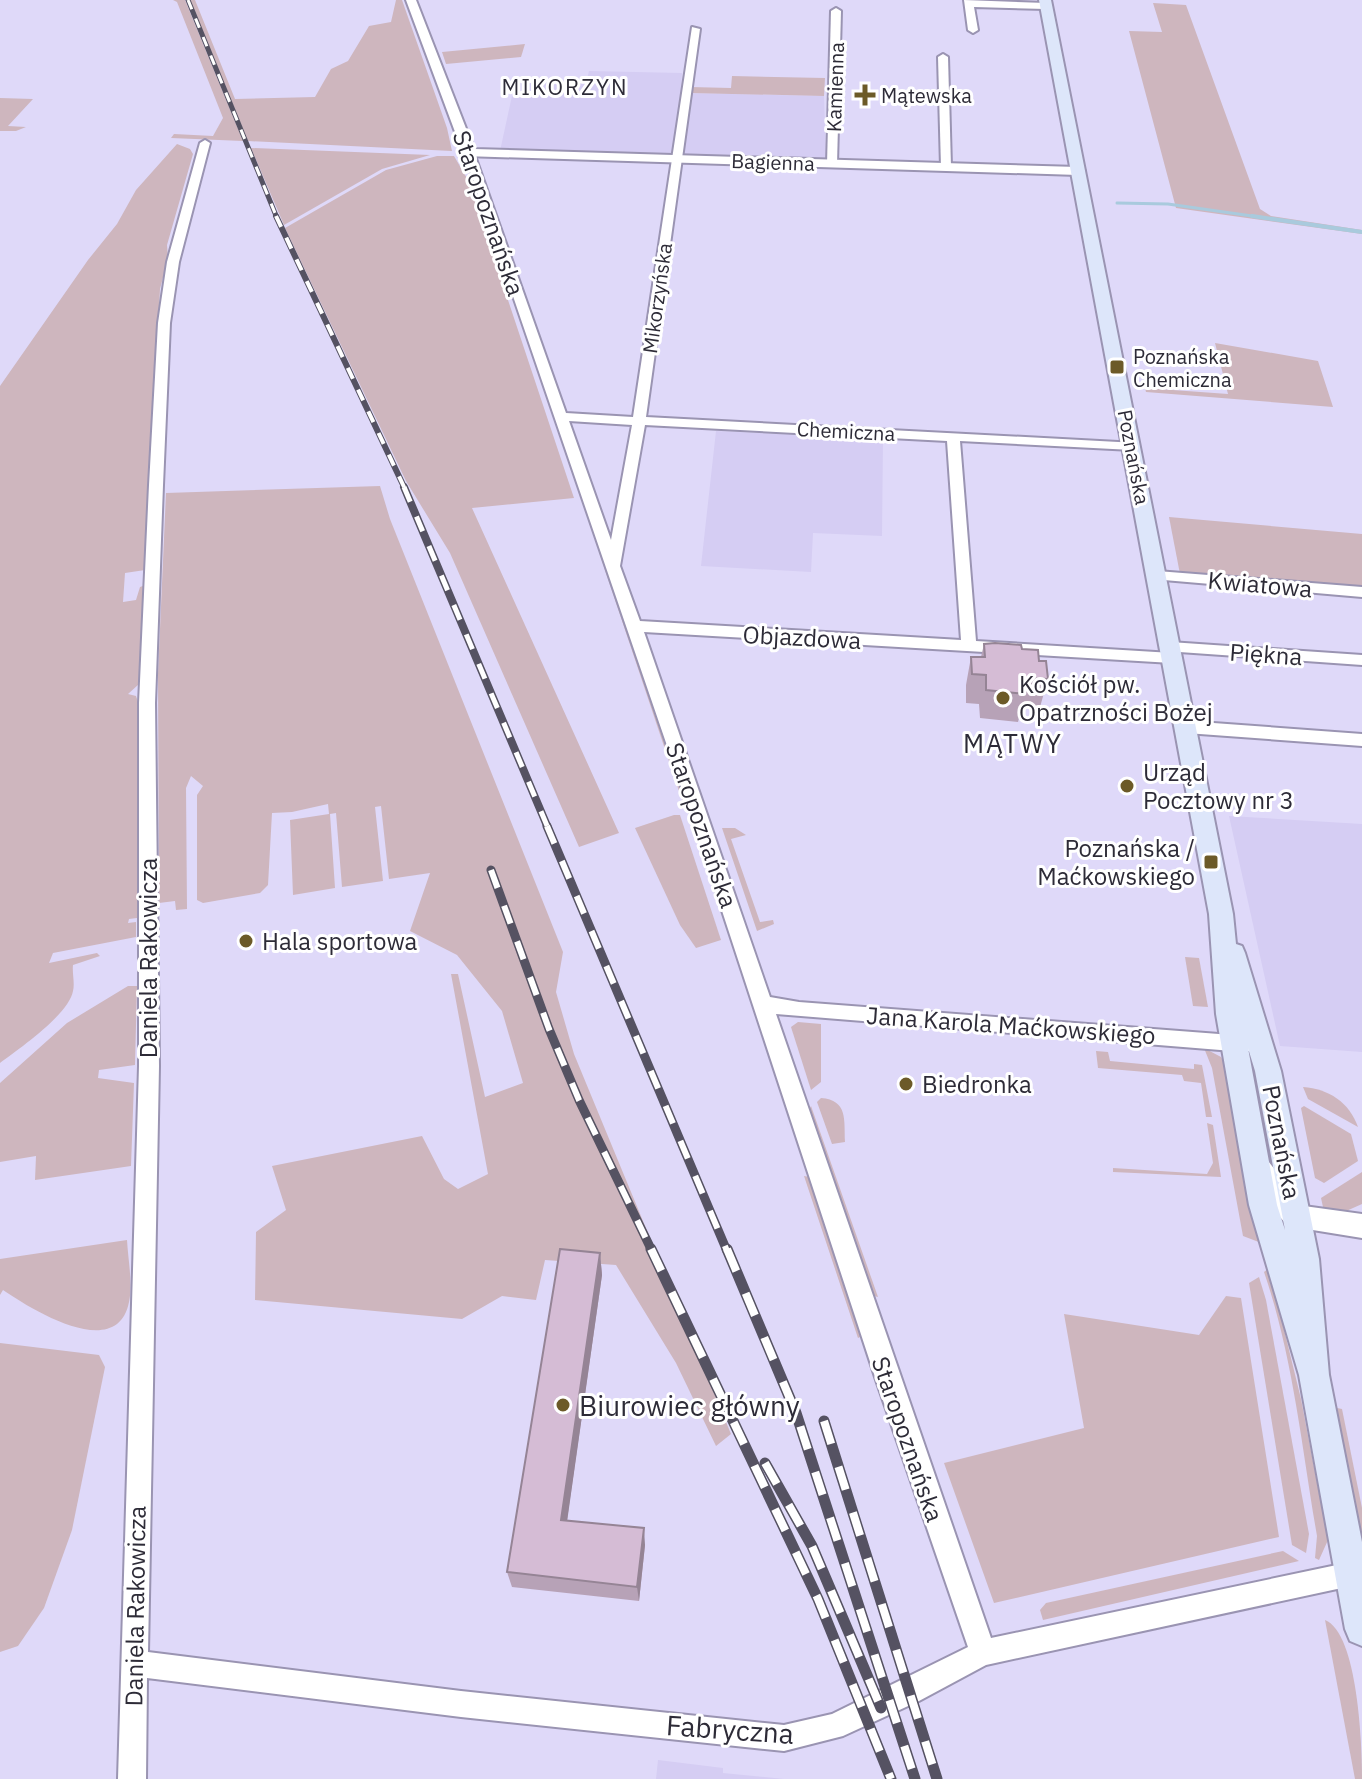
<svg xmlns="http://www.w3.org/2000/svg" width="1362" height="1779" font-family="'IBM Plex Sans',sans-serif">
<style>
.built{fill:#d5cdf3}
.green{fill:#ceb6be}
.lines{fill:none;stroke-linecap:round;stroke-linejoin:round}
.stream-far1{stroke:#a9cadd;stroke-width:3}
.stream{stroke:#a9cadd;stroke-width:4}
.minor-casing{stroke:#9a94b2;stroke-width:4}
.tertiary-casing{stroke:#9a94b2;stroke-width:4}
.secondary-casing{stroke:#9a94b2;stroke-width:4}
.minor{fill:#fff;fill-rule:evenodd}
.tertiary{fill:#fff;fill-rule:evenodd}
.secondary{fill:#dde6fa;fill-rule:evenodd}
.rail-far4-casing{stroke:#555262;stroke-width:5}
.rail-far3-casing{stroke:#555262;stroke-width:6}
.rail-far2-casing{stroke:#555262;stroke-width:8}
.rail-far1-casing{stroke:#555262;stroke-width:9}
.rail-casing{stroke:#555262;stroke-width:11}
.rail-far4{stroke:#fff;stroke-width:3;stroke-dasharray:10;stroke-linecap:butt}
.rail-far3{stroke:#fff;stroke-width:4;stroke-dasharray:12;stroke-linecap:butt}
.rail-far2{stroke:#fff;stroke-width:5;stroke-dasharray:16;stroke-linecap:butt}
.rail-far1{stroke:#fff;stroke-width:6;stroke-dasharray:19;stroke-linecap:butt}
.rail{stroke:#fff;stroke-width:8;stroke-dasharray:24;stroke-linecap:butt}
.wall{fill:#b7a2b7}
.shaded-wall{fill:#958495}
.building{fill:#d5bcd5;stroke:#958495;stroke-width:2}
.poi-dot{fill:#6c5a28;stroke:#fff;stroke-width:3}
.labels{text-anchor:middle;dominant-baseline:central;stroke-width:6;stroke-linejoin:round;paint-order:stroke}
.far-street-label{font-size:20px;fill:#2d2b37;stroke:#fff}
.far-poi-label{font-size:20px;fill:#2d2b37;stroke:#fff;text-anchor:start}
.far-neighbourhood-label{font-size:22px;letter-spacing:2px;fill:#2d2b37;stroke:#fff}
.street-label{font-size:24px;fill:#2d2b37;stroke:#fff}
.poi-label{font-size:24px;fill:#2d2b37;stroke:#fff;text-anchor:start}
.neighbourhood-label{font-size:26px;letter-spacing:2px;fill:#2d2b37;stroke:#fff}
.near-poi-label{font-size:28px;fill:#2d2b37;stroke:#fff;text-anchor:start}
.near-street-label{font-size:28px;fill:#2d2b37;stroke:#fff}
</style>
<rect width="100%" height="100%" fill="#dfd9f9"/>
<!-- built -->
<g class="built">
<path d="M 589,71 L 682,73 L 681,93 L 824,96 L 826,161 L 500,151 L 515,82 L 586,83 Z"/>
<path d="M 716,431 L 883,439 L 882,536 L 813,533 L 811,572 L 701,566 Z"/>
<path d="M 1229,816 L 1362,824 L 1362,1052 L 1280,1046 Z"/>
<path d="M 658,1760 L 723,1768 L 723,1773 L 784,1779 L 656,1779 Z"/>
</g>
<!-- green -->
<g class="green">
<path d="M 173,0 L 185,0 L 243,141 L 171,138 L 174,134 L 213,136 L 223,118 L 177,2 Z"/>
<path d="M 190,0 L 195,0 L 235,99 L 315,97 L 331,69 L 348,61 L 369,26 L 391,22 L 396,0 L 402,0 L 447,128 L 452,151 L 248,141 Z"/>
<path d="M 1153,3 L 1186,5 L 1260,209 L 1271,216 L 1362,230 L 1362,234 L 1176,208 L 1129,31 L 1162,32 Z"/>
<path d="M 525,44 L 521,57 L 446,64 L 442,52 Z"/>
<path d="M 732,76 L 825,78 L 824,96 L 689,93 L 690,87 L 731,88 Z"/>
<path d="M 0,98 L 33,99 L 8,126 L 26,127 L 16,131 L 0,131 Z"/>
<path d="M 177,144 L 190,149 L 193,154 L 167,245 L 168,258 L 160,289 L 145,570 L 125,573 L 123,602 L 136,600 L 140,587 L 143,586 L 139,684 L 128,694 L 136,696 L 138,702 L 137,918 L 129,919 L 128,923 L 136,922 L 136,937 L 53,953 L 49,963 L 97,953 L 100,956 L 73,965 C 72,973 75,983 73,991 C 69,1014 19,1049 0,1063 L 0,386 L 88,260 L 117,224 L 136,190 Z"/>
<path d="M 251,148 L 430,155 L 382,169 L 284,225 Z"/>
<path d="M 437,156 L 454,156 L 468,180 L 574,498 L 472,508 L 619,833 L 579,847 L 450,553 L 406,481 L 285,228 L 386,170 Z"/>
<path d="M 1215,343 L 1318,361 L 1333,407 L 1146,392 L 1145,388 L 1228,394 Z"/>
<path d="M 380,486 L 390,519 L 563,952 L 556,992 L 574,1054 L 731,1434 L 716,1446 L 676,1363 L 616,1265 L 545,1260 L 536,1300 L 502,1296 L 462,1319 L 255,1300 L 256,1232 L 286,1210 L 272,1166 L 422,1136 L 444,1179 L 458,1189 L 488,1174 L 451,974 L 458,974 L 485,1097 L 523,1083 L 502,1011 L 457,955 L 410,931 L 430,873 L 389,879 L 381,806 L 375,807 L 383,881 L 342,887 L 336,813 L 330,814 L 335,888 L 293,895 L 290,820 L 329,814 L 328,804 L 292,812 L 272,813 L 268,885 L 260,893 L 203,903 L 197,900 L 197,795 L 203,786 L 191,776 L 186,788 L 187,909 L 176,910 L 175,901 L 159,903 L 158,674 L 166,493 Z"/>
<path d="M 1169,517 L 1362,534 L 1362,587 L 1180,574 Z"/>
<path d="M 599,552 L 603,554 L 687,799 L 683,803 Z"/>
<path d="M 674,815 L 680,815 L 721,940 L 696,948 L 680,925 L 635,828 Z"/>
<path d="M 722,828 L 735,828 L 746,835 L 731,839 L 760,922 L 773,920 L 774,924 L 757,931 Z"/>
<path d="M 1185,957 L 1199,958 L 1208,1007 L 1193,1006 Z"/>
<path d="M 128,986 L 137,986 L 135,1065 L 99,1070 L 98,1078 L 134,1083 L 131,1166 L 35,1180 L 36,1156 L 0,1162 L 0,1083 L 67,1023 Z"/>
<path d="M 798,1022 L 821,1024 L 821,1082 L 811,1090 L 791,1027 Z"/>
<path d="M 1204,1048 L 1221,1057 L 1227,1068 L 1264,1244 L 1243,1236 L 1212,1068 Z"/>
<path d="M 1096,1051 L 1108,1052 L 1110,1061 L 1194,1069 L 1194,1064 L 1202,1065 L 1212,1117 L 1206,1117 L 1201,1083 L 1184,1081 L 1182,1075 L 1098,1068 Z"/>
<path d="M 1303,1087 C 1329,1089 1349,1102 1358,1127 L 1308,1099 Z"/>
<path d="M 821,1098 C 848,1100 844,1120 845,1142 L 832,1144 L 817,1102 Z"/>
<path d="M 811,1106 L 878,1297 L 874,1296 L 809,1110 Z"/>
<path d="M 1304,1106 L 1351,1134 L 1358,1161 L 1324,1183 L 1315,1178 L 1301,1108 Z"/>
<path d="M 1207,1123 L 1213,1125 L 1221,1177 L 1113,1172 L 1113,1168 L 1207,1174 L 1213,1163 Z"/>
<path d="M 1362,1172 L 1362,1204 L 1344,1212 L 1323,1207 L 1321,1198 Z"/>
<path d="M 804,1176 L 810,1177 L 862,1336 L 858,1338 Z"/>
<path d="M 127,1240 C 128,1259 133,1284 129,1302 C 117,1363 31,1309 3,1290 L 0,1295 L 0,1259 Z"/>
<path d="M 1269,1268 L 1301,1399 L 1328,1540 L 1319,1560 L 1315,1558 L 1317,1536 C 1302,1449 1293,1356 1264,1272 Z"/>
<path d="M 1259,1277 L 1266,1300 L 1309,1534 L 1306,1553 L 1292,1545 L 1249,1283 Z"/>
<path d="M 1226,1296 L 1241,1298 L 1279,1537 L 994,1603 L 944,1463 L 1084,1428 L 1064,1314 L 1199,1335 Z"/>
<path d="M 0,1343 L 99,1355 L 105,1367 L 72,1530 L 44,1608 L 18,1646 L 0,1652 Z"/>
<path d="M 1332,1407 L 1342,1409 L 1362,1508 L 1362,1553 Z"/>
<path d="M 1283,1551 L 1299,1561 L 1043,1620 L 1040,1610 L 1046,1603 Z"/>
<path d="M 1325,1620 C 1358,1633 1362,1746 1362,1779 L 1355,1779 Z"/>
</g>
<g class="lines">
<!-- stream-far1 -->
<path class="stream-far1" d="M 1117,203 L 1168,204 L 1266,218"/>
<!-- stream -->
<path class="stream" d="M 1252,216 L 1362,232"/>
<defs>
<g id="minor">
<path d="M 964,0 L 1046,3 L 1050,6 L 1046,9 L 974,7 L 978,30 L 973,33 L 968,30 Z"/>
<path d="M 836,8 L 841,11 L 837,164 L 832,167 L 827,164 L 831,11 Z"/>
<path d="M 692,27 L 700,29 L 646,417 L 1137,443 L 1137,449 L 1132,450 L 960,441 L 976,641 L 1172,653 L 1180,658 L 1172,663 L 644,632 L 770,997 L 799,1002 L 1245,1036 L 1252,1038 L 1255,1044 L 1252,1050 L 1245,1052 L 776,1014 L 991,1638 L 1351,1562 L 1360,1565 L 1360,1583 L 1351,1586 L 986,1665 L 919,1701 L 843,1736 L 784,1751 L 461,1717 L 147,1678 L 146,1779 L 118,1779 L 139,1066 L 139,703 L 149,485 L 158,323 L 167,262 L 200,143 L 205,140 L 210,143 L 179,262 L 170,323 L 163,485 L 155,703 L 159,1066 L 148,1652 L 461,1691 L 784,1725 L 832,1714 L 968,1647 L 876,1380 L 687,804 L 464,153 L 469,150 L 474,153 L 566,413 L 633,417 ZM 569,421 L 632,425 L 611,540 ZM 645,425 L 947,441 L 961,640 L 640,621 L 620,566 Z"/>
<path d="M 943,54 L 948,57 L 951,167 L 946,170 L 941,167 L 938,57 Z"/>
<path d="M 1157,571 L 1362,587 L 1362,597 L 1152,579 L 1152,573 Z"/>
<path d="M 1170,642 L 1362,655 L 1362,665 L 1165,651 L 1162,647 L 1165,643 Z"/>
<path d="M 1186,721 L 1362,734 L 1362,746 L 1186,733 L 1178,727 Z"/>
</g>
<g id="tertiary">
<path d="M 406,0 L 416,0 L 474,149 L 1078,167 L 1085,171 L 1078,175 L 464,156 Z"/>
<path d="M 1259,1158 L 1268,1161 L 1304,1206 L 1362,1214 L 1362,1238 L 1288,1226 L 1269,1205 L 1246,1169 L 1250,1161 Z"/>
</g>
<path id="secondary" d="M 1039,0 L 1051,0 L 1233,914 L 1236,944 L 1242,946 L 1245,953 L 1281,1071 L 1319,1259 L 1329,1375 L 1362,1542 L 1362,1646 L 1350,1641 L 1345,1629 L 1299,1375 L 1249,1205 L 1216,1014 L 1209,914 ZM 1248,1048 L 1255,1071 L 1285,1230 L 1277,1205 Z"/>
</defs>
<!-- minor casing -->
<use href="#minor" class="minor-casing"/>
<!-- tertiary casing -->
<use href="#tertiary" class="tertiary-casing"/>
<!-- secondary casing -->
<use href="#secondary" class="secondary-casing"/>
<!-- minor -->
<use href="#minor" class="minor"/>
<!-- tertiary -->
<use href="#tertiary" class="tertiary"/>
<!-- secondary -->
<use href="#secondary" class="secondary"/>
<defs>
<path id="rail-far4" d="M 188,0 L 277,218"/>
<path id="rail-far3" d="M 276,216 L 405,489"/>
<path id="rail-far2" d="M 404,487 L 548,828"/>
<g id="rail-far1">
<path d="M 547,826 L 727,1251"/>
<path d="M 491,870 L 549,1029 L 579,1100 L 652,1251"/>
</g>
<g id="rail">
<path d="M 651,1249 L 818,1599 L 891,1779"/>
<path d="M 727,1249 L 796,1413 L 915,1779"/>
<path d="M 824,1421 L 937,1779"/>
<path d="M 765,1463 L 812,1546 L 881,1708"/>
</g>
</defs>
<!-- rail-far4 casing -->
<use href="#rail-far4" class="rail-far4-casing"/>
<!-- rail-far3 casing -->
<use href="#rail-far3" class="rail-far3-casing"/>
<!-- rail-far2 casing -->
<use href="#rail-far2" class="rail-far2-casing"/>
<!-- rail-far1 casing -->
<use href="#rail-far1" class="rail-far1-casing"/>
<!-- rail casing -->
<use href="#rail" class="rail-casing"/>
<!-- rail-far4 -->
<use href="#rail-far4" class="rail-far4"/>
<!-- rail-far3 -->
<use href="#rail-far3" class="rail-far3"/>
<!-- rail-far2 -->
<use href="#rail-far2" class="rail-far2"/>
<!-- rail-far1 -->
<use href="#rail-far1" class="rail-far1"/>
<!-- rail -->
<use href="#rail" class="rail"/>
</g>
<!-- wall -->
<g class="wall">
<path d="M 984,644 L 1022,649 L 1039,661 L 1048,679 L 1040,707 L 1022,706 L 1018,722 L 980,718 L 979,704 L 966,703 L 966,685 L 971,657 L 981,657 Z"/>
<path d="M 600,1253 L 602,1275 L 567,1520 L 645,1545 L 639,1601 L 512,1587 L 507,1572 Z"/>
</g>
<!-- shaded-wall -->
<g class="shaded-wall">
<path d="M 600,1253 L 602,1275 L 565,1536 L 561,1520 Z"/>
<path d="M 644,1528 L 645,1545 L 639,1601 L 637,1587 Z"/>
</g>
<!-- building -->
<g class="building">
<path d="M 995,643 L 1021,645 L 1022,649 L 1038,650 L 1039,661 L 1046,661 L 1048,679 L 1024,678 L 1025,694 L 986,690 L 986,675 L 972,674 L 971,657 L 985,657 L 984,644 Z"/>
<path d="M 560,1249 L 600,1253 L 561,1520 L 644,1528 L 637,1587 L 507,1572 Z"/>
</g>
<!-- markers -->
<g class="poi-dot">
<path d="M861 83h8v8h8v8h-8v8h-8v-8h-8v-8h8z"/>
<rect x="1109" y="359" width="16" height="16" rx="4"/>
<circle cx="1003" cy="698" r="8"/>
<circle cx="1127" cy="786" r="8"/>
<rect x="1203" y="854" width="16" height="16" rx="4"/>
<circle cx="246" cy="941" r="8"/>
<circle cx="906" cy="1084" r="8"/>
<circle cx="563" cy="1405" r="8"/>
</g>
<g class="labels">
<!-- far-street labels -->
<g class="far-street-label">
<text transform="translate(835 87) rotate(-88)">Kamienna</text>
<text transform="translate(773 162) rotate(2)">Bagienna</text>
<text transform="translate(657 298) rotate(-82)">Mikorzyńska</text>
<text transform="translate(846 431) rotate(3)">Chemiczna</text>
<text transform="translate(1134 457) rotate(79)">Poznańska</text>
</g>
<!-- far-poi labels -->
<g class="far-poi-label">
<text x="881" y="95">Mątewska</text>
<text x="1133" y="356">Poznańska<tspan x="1133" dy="23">Chemiczna</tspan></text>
</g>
<!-- far-neighbourhood labels -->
<g class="far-neighbourhood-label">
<text x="565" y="86">MIKORZYN</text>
</g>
<!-- street labels -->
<g class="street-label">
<text transform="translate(489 213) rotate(71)">Staropoznańska</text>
<text transform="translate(1260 584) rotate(5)">Kwiatowa</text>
<text transform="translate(802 637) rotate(3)">Objazdowa</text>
<text transform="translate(1266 654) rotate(4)">Piękna</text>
<text transform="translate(702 825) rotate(71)">Staropoznańska</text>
<text transform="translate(148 958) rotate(-90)">Daniela Rakowicza</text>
<text transform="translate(1011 1025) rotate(4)">Jana Karola Maćkowskiego</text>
<text transform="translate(1282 1142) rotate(79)">Poznańska</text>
<text transform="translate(908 1439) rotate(71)">Staropoznańska</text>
<text transform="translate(135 1606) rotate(-89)">Daniela Rakowicza</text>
</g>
<!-- poi labels -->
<g class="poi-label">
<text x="1019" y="684">Kościół pw.<tspan x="1019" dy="28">Opatrzności Bożej</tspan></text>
<text x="1143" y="772">Urząd<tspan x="1143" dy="28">Pocztowy nr 3</tspan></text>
<text x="1195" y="848" text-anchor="end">Poznańska /<tspan x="1195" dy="28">Maćkowskiego</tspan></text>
<text x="262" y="941">Hala sportowa</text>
<text x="922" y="1084">Biedronka</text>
</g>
<!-- neighbourhood labels -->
<g class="neighbourhood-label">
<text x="1013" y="743">MĄTWY</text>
</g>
<!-- near-poi labels -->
<g class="near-poi-label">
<text x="579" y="1405">Biurowiec główny</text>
</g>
<!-- near-street labels -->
<g class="near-street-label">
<text transform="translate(730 1729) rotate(4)">Fabryczna</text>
</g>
</g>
</svg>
